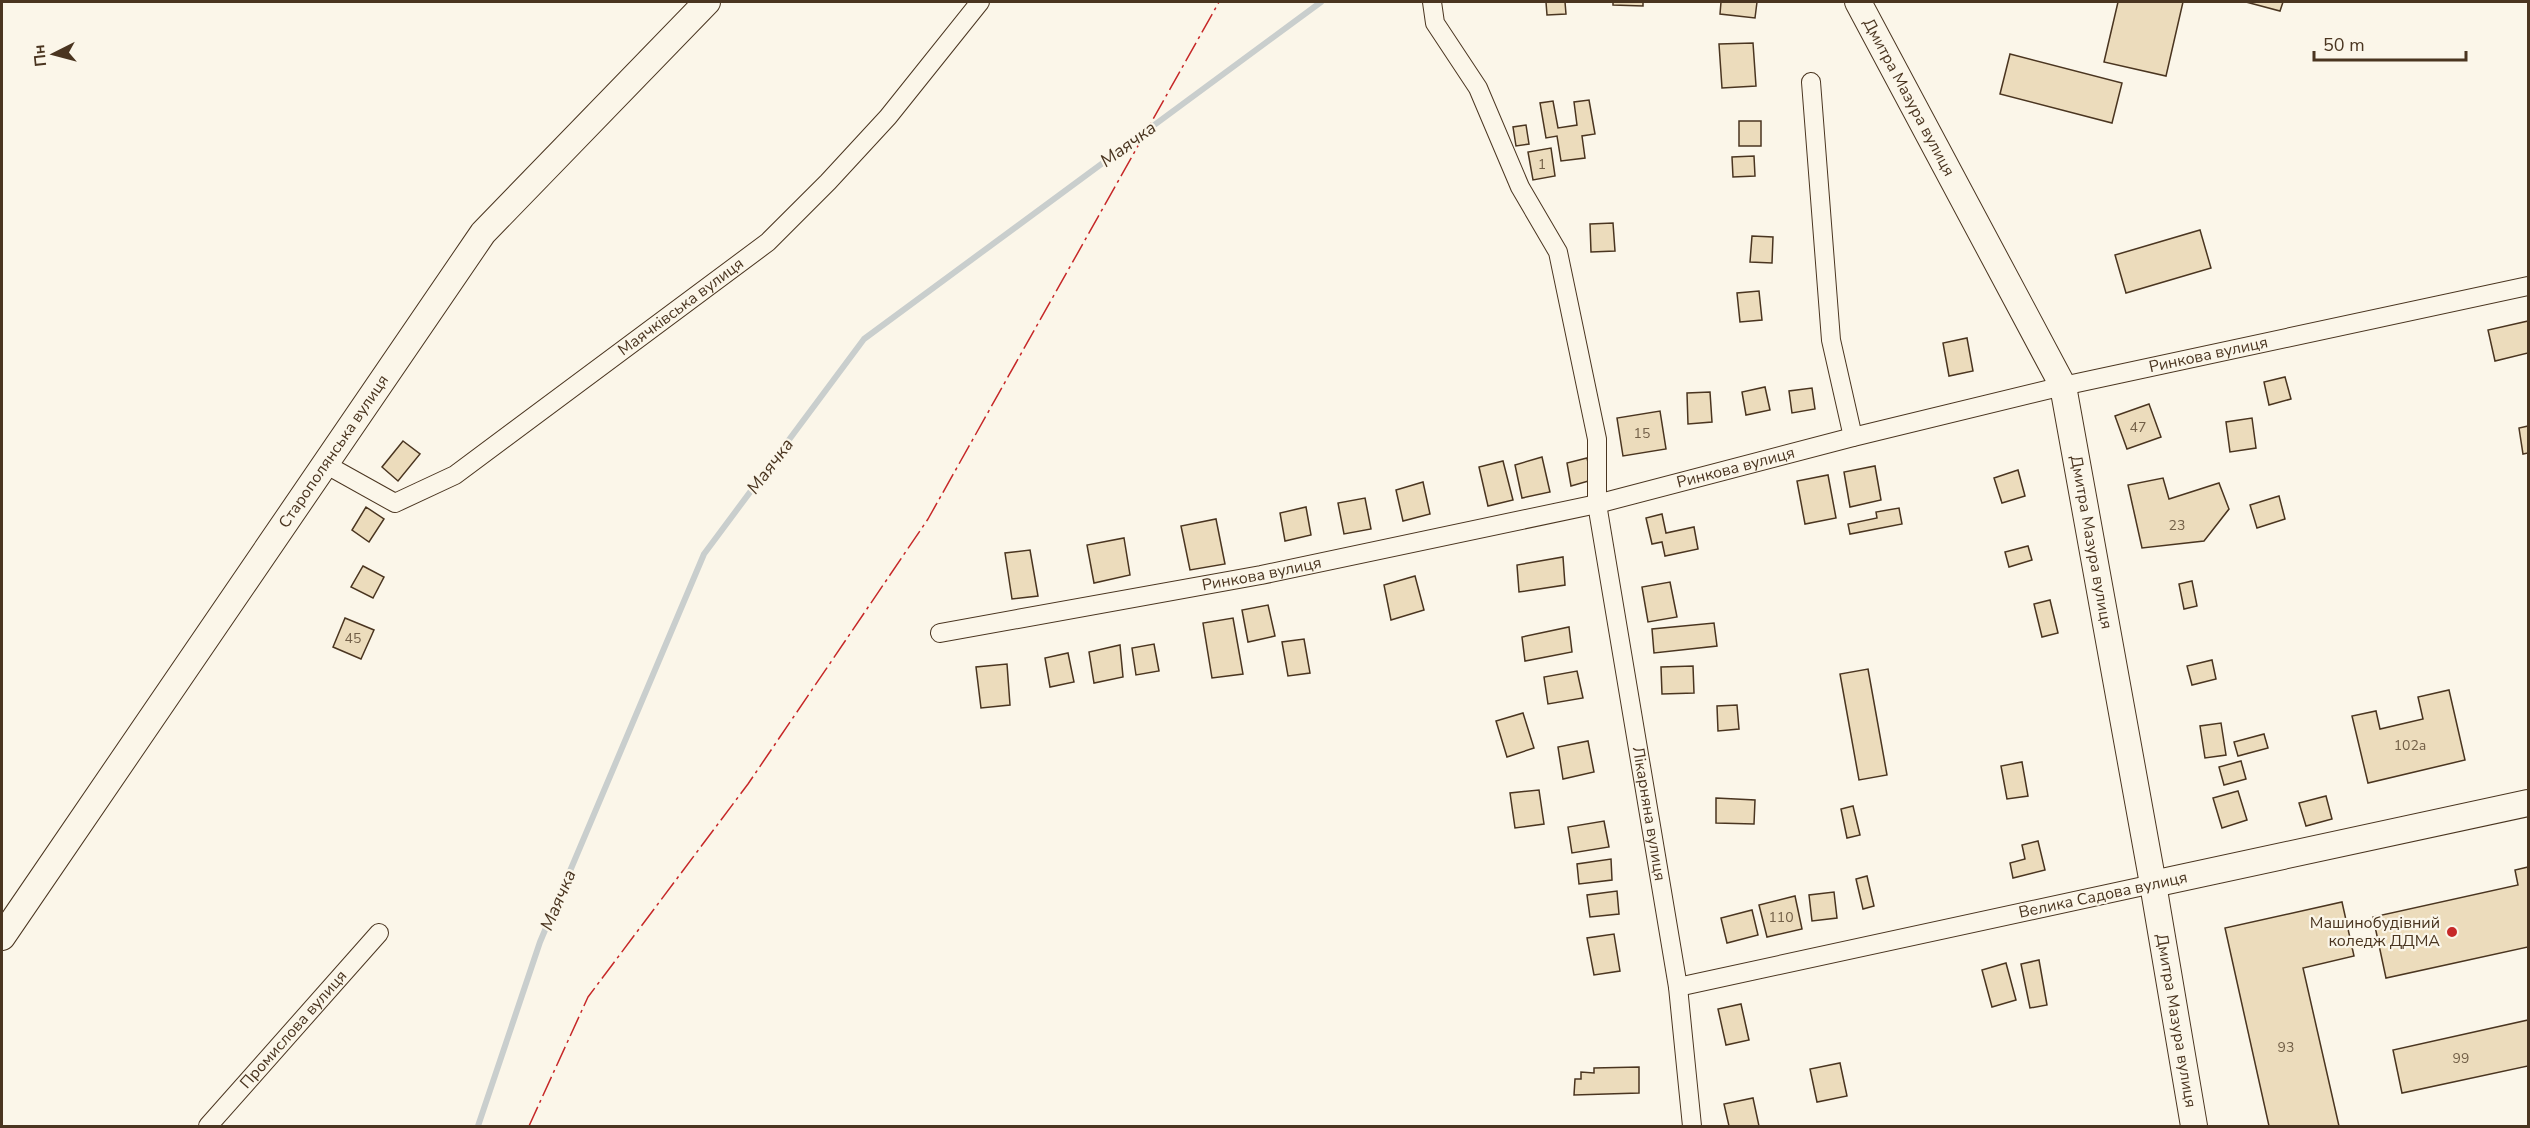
<svg xmlns="http://www.w3.org/2000/svg" width="2530" height="1128" font-family="'Nunito Sans',sans-serif">
<style>
.lines{fill:none;stroke-linecap:round;stroke-linejoin:round}
.stream{stroke:#c9cecd;stroke-width:6}
.building{fill:#ecdcbc;stroke:#4a3520;stroke-width:1.5}
.street-casing{stroke:#4a3520;stroke-width:20}
.secondary-casing{stroke:#4a3520;stroke-width:28}
.street{stroke:#fbf6e9;stroke-width:18}
.secondary{stroke:#fbf6e9;stroke-width:26}
.power{stroke:#c62828;stroke-width:1.5;stroke-dasharray:21 4.5 3 4.5;stroke-linecap:butt}
.poi-dot{fill:#c62828;stroke:#fbf6e9;stroke-width:2}
.labels{text-anchor:middle;dominant-baseline:central;stroke-width:4.5;stroke-linejoin:round;paint-order:stroke}
.number-label{font-size:14px;fill:#725f47}
.street-label{font-size:16px;fill:#4a3520;stroke:#fbf6e9}
.poi-label{font-size:16px;fill:#4a3520;stroke:#fbf6e9;text-anchor:end}
.water-label{font-size:18px;font-style:italic;fill:#4a3520;stroke:#fbf6e9}
</style>
<rect width="100%" height="100%" fill="#fbf6e9"/>
<g class="lines">
<!-- stream -->
<path class="stream" d="M 478,1126 L 540,942 L 704,554 L 864,339 L 1321,2"/>
</g>
<!-- building -->
<g class="building">
<path d="M 1546,2 L 1565,2 L 1566,14 L 1547,15 Z"/>
<path d="M 1613,2 L 1643,2 L 1643,6 L 1613,5 Z"/>
<path d="M 1721,2 L 1757,2 L 1755,18 L 1720,14 Z"/>
<path d="M 2118,2 L 2183,2 L 2166,76 L 2104,62 Z"/>
<path d="M 2246,2 L 2283,2 L 2280,11 Z"/>
<path d="M 1753,43 L 1756,86 L 1722,88 L 1719,44 Z"/>
<path d="M 2010,54 L 2122,83 L 2112,123 L 2000,94 Z"/>
<path d="M 1589,100 L 1595,134 L 1582,136 L 1585,158 L 1561,161 L 1557,136 L 1546,138 L 1540,103 L 1553,101 L 1558,128 L 1577,125 L 1574,102 Z"/>
<rect x="1739" y="121" width="22" height="25"/>
<path d="M 1526,125 L 1529,144 L 1516,146 L 1513,127 Z"/>
<path d="M 1551,148 L 1555,176 L 1533,180 L 1528,152 Z"/>
<path d="M 1754,156 L 1755,176 L 1733,177 L 1732,157 Z"/>
<path d="M 1613,223 L 1615,251 L 1591,252 L 1590,224 Z"/>
<path d="M 2200,230 L 2211,268 L 2126,293 L 2115,255 Z"/>
<path d="M 1752,236 L 1773,237 L 1772,263 L 1750,262 Z"/>
<path d="M 1759,291 L 1762,320 L 1740,322 L 1737,293 Z"/>
<path d="M 2528,321 L 2528,353 L 2495,361 L 2488,330 Z"/>
<path d="M 1967,338 L 1973,371 L 1949,376 L 1943,343 Z"/>
<path d="M 2285,377 L 2291,399 L 2269,405 L 2264,382 Z"/>
<path d="M 1765,387 L 1770,410 L 1746,415 L 1742,392 Z"/>
<path d="M 1812,388 L 1815,409 L 1792,413 L 1789,391 Z"/>
<path d="M 1710,392 L 1712,422 L 1688,424 L 1687,393 Z"/>
<path d="M 2149,404 L 2161,437 L 2127,449 L 2115,416 Z"/>
<path d="M 1660,411 L 1666,449 L 1623,456 L 1617,418 Z"/>
<path d="M 2252,418 L 2256,448 L 2230,452 L 2226,422 Z"/>
<path d="M 2528,426 L 2528,453 L 2523,454 L 2519,428 Z"/>
<path d="M 403,441 L 420,454 L 398,481 L 382,467 Z"/>
<path d="M 1542,457 L 1550,492 L 1522,498 L 1515,465 Z"/>
<path d="M 1587,458 L 1592,480 L 1571,486 L 1567,463 Z"/>
<path d="M 1503,461 L 1513,500 L 1488,506 L 1479,467 Z"/>
<path d="M 1875,466 L 1881,500 L 1850,507 L 1844,472 Z"/>
<path d="M 2018,470 L 2025,496 L 2002,503 L 1994,478 Z"/>
<path d="M 1828,475 L 1836,518 L 1805,524 L 1797,481 Z"/>
<path d="M 2163,478 L 2169,499 L 2219,483 L 2229,509 L 2204,541 L 2142,548 L 2128,485 Z"/>
<path d="M 1423,482 L 1430,514 L 1403,521 L 1396,490 Z"/>
<path d="M 2279,496 L 2285,519 L 2257,528 L 2250,505 Z"/>
<path d="M 1365,498 L 1371,529 L 1344,534 L 1338,503 Z"/>
<path d="M 366,507 L 384,519 L 369,542 L 352,530 Z"/>
<path d="M 1306,507 L 1311,535 L 1285,541 L 1280,513 Z"/>
<path d="M 1899,508 L 1902,524 L 1850,534 L 1848,524 L 1877,518 L 1876,512 Z"/>
<path d="M 1662,514 L 1666,533 L 1694,527 L 1698,549 L 1665,556 L 1662,542 L 1652,544 L 1646,518 Z"/>
<path d="M 1216,519 L 1225,564 L 1190,570 L 1181,526 Z"/>
<path d="M 1124,538 L 1130,575 L 1094,583 L 1087,545 Z"/>
<path d="M 2028,546 L 2032,560 L 2009,567 L 2005,552 Z"/>
<path d="M 1030,550 L 1038,596 L 1012,599 L 1005,553 Z"/>
<path d="M 1563,557 L 1565,585 L 1519,592 L 1517,565 Z"/>
<path d="M 363,566 L 384,577 L 373,598 L 351,587 Z"/>
<path d="M 1415,576 L 1424,610 L 1391,620 L 1384,585 Z"/>
<path d="M 2192,581 L 2197,606 L 2184,609 L 2179,584 Z"/>
<path d="M 1670,582 L 1677,617 L 1648,622 L 1642,587 Z"/>
<path d="M 2050,600 L 2058,633 L 2042,637 L 2034,604 Z"/>
<path d="M 1268,605 L 1275,636 L 1248,642 L 1242,610 Z"/>
<path d="M 345,618 L 374,630 L 361,659 L 333,647 Z"/>
<path d="M 1233,618 L 1243,674 L 1212,678 L 1203,623 Z"/>
<path d="M 1714,623 L 1717,646 L 1654,653 L 1652,629 Z"/>
<path d="M 1569,627 L 1572,652 L 1525,661 L 1522,637 Z"/>
<path d="M 1304,639 L 1310,673 L 1288,676 L 1282,642 Z"/>
<path d="M 1154,644 L 1159,671 L 1136,675 L 1132,648 Z"/>
<path d="M 1120,645 L 1123,677 L 1094,683 L 1089,652 Z"/>
<path d="M 1068,653 L 1074,682 L 1050,687 L 1045,658 Z"/>
<path d="M 2212,660 L 2216,679 L 2192,685 L 2187,666 Z"/>
<path d="M 1007,664 L 1010,705 L 981,708 L 976,667 Z"/>
<path d="M 1693,666 L 1694,693 L 1662,694 L 1661,667 Z"/>
<path d="M 1868,669 L 1887,775 L 1859,780 L 1840,674 Z"/>
<path d="M 1577,671 L 1583,698 L 1548,704 L 1544,677 Z"/>
<path d="M 2449,690 L 2465,760 L 2368,783 L 2352,716 L 2376,711 L 2380,729 L 2423,719 L 2418,697 Z"/>
<path d="M 1737,705 L 1739,729 L 1718,731 L 1717,706 Z"/>
<path d="M 1523,713 L 1534,748 L 1507,757 L 1496,721 Z"/>
<path d="M 2221,723 L 2226,755 L 2205,758 L 2200,726 Z"/>
<path d="M 2264,734 L 2268,748 L 2238,756 L 2234,742 Z"/>
<path d="M 1588,741 L 1594,772 L 1563,779 L 1558,747 Z"/>
<path d="M 2241,761 L 2246,779 L 2224,785 L 2219,767 Z"/>
<path d="M 2022,762 L 2028,796 L 2007,799 L 2001,766 Z"/>
<path d="M 1539,790 L 1544,824 L 1515,828 L 1510,793 Z"/>
<path d="M 2238,791 L 2247,820 L 2222,828 L 2213,798 Z"/>
<path d="M 2326,796 L 2332,819 L 2306,826 L 2299,803 Z"/>
<path d="M 1716,798 L 1755,800 L 1754,824 L 1716,823 Z"/>
<path d="M 1853,806 L 1860,835 L 1847,838 L 1841,809 Z"/>
<path d="M 1604,821 L 1609,847 L 1572,853 L 1568,827 Z"/>
<path d="M 2038,841 L 2045,870 L 2013,878 L 2010,863 L 2025,859 L 2022,845 Z"/>
<path d="M 1611,859 L 1612,880 L 1579,884 L 1577,864 Z"/>
<path d="M 2528,867 L 2528,947 L 2386,978 L 2373,917 L 2518,885 L 2515,870 Z"/>
<path d="M 1867,876 L 1874,906 L 1863,909 L 1856,879 Z"/>
<path d="M 1617,891 L 1619,914 L 1590,917 L 1587,895 Z"/>
<path d="M 1834,892 L 1837,918 L 1812,921 L 1809,895 Z"/>
<path d="M 1795,896 L 1802,929 L 1767,937 L 1759,905 Z"/>
<path d="M 2342,902 L 2354,956 L 2303,968 L 2339,1126 L 2269,1126 L 2225,928 Z"/>
<path d="M 1752,910 L 1758,935 L 1727,943 L 1721,918 Z"/>
<path d="M 1614,934 L 1620,971 L 1594,975 L 1587,938 Z"/>
<path d="M 2039,960 L 2047,1005 L 2030,1008 L 2021,964 Z"/>
<path d="M 2006,963 L 2016,1000 L 1992,1007 L 1982,970 Z"/>
<path d="M 1741,1004 L 1749,1040 L 1726,1045 L 1718,1009 Z"/>
<path d="M 2528,1020 L 2528,1066 L 2402,1093 L 2393,1050 Z"/>
<path d="M 1840,1063 L 1847,1096 L 1817,1102 L 1810,1069 Z"/>
<path d="M 1639,1067 L 1639,1093 L 1574,1095 L 1575,1079 L 1581,1079 L 1581,1072 L 1594,1073 L 1594,1068 Z"/>
<path d="M 1753,1098 L 1759,1126 L 1729,1126 L 1724,1104 Z"/>
</g>
<g class="lines">
<defs>
<g id="street">
<path id="s1" d="M 1432,2 L 1435,23 L 1478,88 L 1520,187 L 1558,252 L 1597,439 L 1597,504 L 1678,987 L 1692,1126"/>
<path d="M 1811,82 L 1831,340 L 1853,437"/>
<path id="s2" d="M 325,464 L 395,503 L 455,475 L 768,242 L 828,182 L 888,117 L 980,2"/>
<path id="s3" d="M 940,633 L 1261,575 L 1597,504 L 1853,437 L 2063,386 L 2528,286"/>
<path d="M 1678,987 L 2153,884"/>
<path id="s4" d="M 208,1126 L 379,933"/>
</g>
<g id="secondary">
<path id="s5" d="M 1858,2 L 2063,386 L 2153,884 L 2194,1126"/>
<path d="M 2153,884 L 2528,803"/>
<path id="s6" d="M 2,937 L 483,233 L 707,2"/>
</g>
</defs>
<!-- street casing -->
<use href="#street" class="street-casing"/>
<!-- secondary casing -->
<use href="#secondary" class="secondary-casing"/>
<!-- street -->
<use href="#street" class="street"/>
<!-- secondary -->
<use href="#secondary" class="secondary"/>
<!-- power -->
<path class="power" d="M 529,1126 L 588,997 L 748,784 L 928,519 L 1219,2"/>
</g>
<!-- markers -->
<circle class="poi-dot" cx="2452" cy="932" r="6"/>
<g class="labels">
<!-- number labels -->
<g class="number-label">
<text x="1542" y="164">1</text>
<text x="2138" y="427">47</text>
<text x="1642" y="433">15</text>
<text x="2177" y="525">23</text>
<text x="353" y="638">45</text>
<text x="2410" y="745">102а</text>
<text x="1781" y="917">110</text>
<text x="2286" y="1047">93</text>
<text x="2461" y="1058">99</text>
</g>
<!-- street labels -->
<g class="street-label">
<text stroke="none"><textPath href="#s5" startOffset="108">Дмитра Мазура вулиця</textPath></text>
<text stroke="none"><textPath href="#s2" startOffset="428">Маячківська вулиця</textPath></text>
<text stroke="none"><textPath href="#s3" startOffset="1299">Ринкова вулиця</textPath></text>
<text stroke="none"><textPath href="#s6" startOffset="588">Старополянська вулиця</textPath></text>
<text stroke="none"><textPath href="#s3" startOffset="813">Ринкова вулиця</textPath></text>
<text stroke="none"><textPath href="#s5" startOffset="594">Дмитра Мазура вулиця</textPath></text>
<text stroke="none"><textPath href="#s3" startOffset="327">Ринкова вулиця</textPath></text>
<text stroke="none"><textPath href="#s1" startOffset="852">Лікарняна вулиця</textPath></text>
<text transform="translate(2103 895) rotate(-12)">Велика Садова вулиця</text>
<text stroke="none"><textPath href="#s5" startOffset="1080">Дмитра Мазура вулиця</textPath></text>
<text stroke="none"><textPath href="#s4" startOffset="129">Промислова вулиця</textPath></text>
</g>
<!-- poi labels -->
<g class="poi-label">
<text x="2440" y="923">Машинобудівний<tspan x="2440" dy="18">коледж ДДМА</tspan></text>
</g>
<!-- water labels -->
<g class="water-label">
<text transform="translate(1128 144) rotate(-36)">Маячка</text>
<text transform="translate(770 466) rotate(-53)">Маячка</text>
<text transform="translate(558 900) rotate(-67)">Маячка</text>
</g>
</g>
<!-- border -->
<rect width="2530" height="1128" fill="none" stroke="#4a3520" stroke-width="6"/>
<!-- north arrow -->
<g transform="translate(54 54) rotate(264)" stroke="#fbf6e9" stroke-width="4.5" paint-order="stroke">
<path d="M0-4.5L10 22L0 15L-10 22Z" fill="#4a3520"/>
<text y="-9" font-size="16" font-weight="bold" text-anchor="middle" fill="#4a3520">Пн</text>
</g>
<!-- scale -->
<path d="M2314 51v9h152v-9" fill="none" stroke="#4a3520" stroke-width="3"/>
<text x="2323" y="51" font-size="18" fill="#4a3520" stroke="#fbf6e9" stroke-width="4.5" paint-order="stroke">50 m</text>
</svg>
